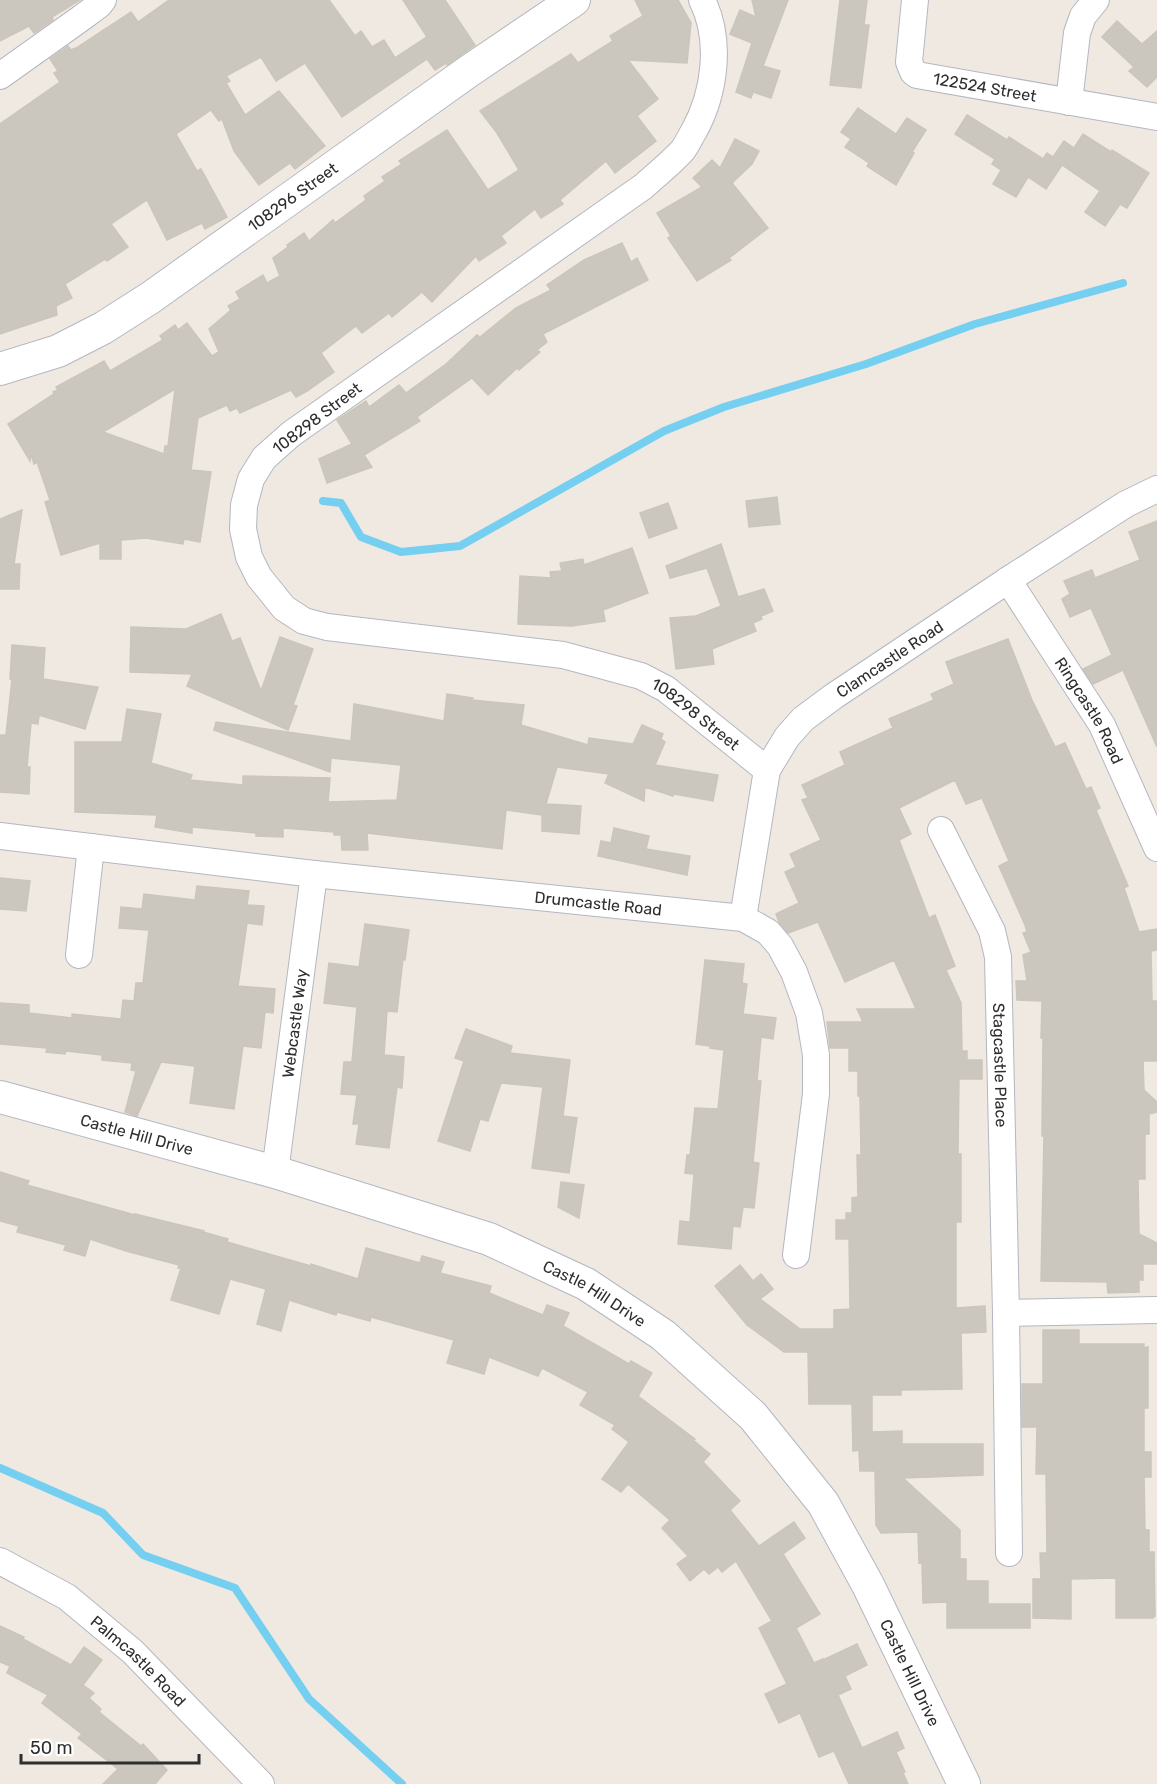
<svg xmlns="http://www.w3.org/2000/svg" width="1157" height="1784" font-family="Rubik,sans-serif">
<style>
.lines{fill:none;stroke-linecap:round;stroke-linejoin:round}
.stream{stroke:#75cff0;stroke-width:8}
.building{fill:#cbc7bf;stroke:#cbc5ba;stroke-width:1.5;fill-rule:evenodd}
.minor-casing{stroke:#b4b7c1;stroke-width:28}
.tertiary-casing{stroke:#b4b7c1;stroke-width:34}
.minor{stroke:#fff;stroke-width:26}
.tertiary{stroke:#fff;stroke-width:32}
.labels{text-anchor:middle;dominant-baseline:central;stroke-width:4.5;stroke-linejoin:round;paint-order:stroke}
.street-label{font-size:16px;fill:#2e2e2e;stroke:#fff}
</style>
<rect width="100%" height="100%" fill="#efe9e1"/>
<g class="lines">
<!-- stream -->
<g class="stream">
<path d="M 323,501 L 341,503 L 361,537 L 401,552 L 460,546 L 664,431 L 724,407 L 866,364 L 975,324 L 1123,283"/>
<path d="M 0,1468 L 103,1513 L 143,1555 L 235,1588 L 309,1699 L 402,1784"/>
</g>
</g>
<!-- building -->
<g class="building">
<path d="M 0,0 L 80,0 L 52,17 L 53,20 L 34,33 L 29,26 L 0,41 Z"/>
<path d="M 169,0 L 329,0 L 355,36 L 361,31 L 372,47 L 384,40 L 395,58 L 427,37 L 403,0 L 445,0 L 475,45 L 447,65 L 446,63 L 435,70 L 427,59 L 342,117 L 305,63 L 276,81 L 261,57 L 226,76 L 230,81 L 226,83 L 245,115 L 279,91 L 325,146 L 295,169 L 290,163 L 259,185 L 234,151 L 222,119 L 219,121 L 211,110 L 176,134 L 197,171 L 201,169 L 227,217 L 205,229 L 202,223 L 167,240 L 147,200 L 111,224 L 128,247 L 107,261 L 105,259 L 65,284 L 72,298 L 56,306 L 57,315 L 0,334 L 0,124 L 60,82 L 54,73 L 58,71 L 50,59 L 68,46 L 71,50 L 78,47 L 131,12 L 138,22 Z"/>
<path d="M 635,0 L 678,0 L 691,23 L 687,63 L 628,60 L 658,99 L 637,116 L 656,141 L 615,173 L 606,161 L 560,200 L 563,204 L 541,218 L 535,209 L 501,236 L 506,243 L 479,261 L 476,256 L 432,302 L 422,292 L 392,317 L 389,313 L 362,333 L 356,326 L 321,353 L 334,372 L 307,391 L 296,397 L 291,390 L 240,413 L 237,408 L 230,411 L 227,405 L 198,418 L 191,470 L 211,472 L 200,542 L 184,539 L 183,544 L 146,538 L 121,540 L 121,559 L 100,559 L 100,543 L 61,555 L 45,502 L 50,500 L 37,462 L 34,464 L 31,454 L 30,461 L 8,424 L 54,394 L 53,392 L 58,390 L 56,387 L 104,361 L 110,371 L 163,340 L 160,336 L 175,325 L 178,330 L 187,323 L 212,356 L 219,352 L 209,329 L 231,310 L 228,306 L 240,299 L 236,292 L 263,275 L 267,283 L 280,276 L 273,258 L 288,247 L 287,245 L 304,233 L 309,241 L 333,220 L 335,223 L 366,200 L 364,196 L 385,181 L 382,177 L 402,164 L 399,161 L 447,130 L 488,190 L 519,170 L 497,133 L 480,111 L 571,54 L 578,63 L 613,41 L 610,36 L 643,16 ZM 175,389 L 168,446 L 165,446 L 164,454 L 103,432 Z"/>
<path d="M 752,0 L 788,0 L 763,66 L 780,71 L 771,98 L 753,92 L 751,98 L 736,92 L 752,43 L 730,34 L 740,10 L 756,17 Z"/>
<path d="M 840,0 L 867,0 L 864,25 L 869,25 L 861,88 L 830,85 Z"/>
<path d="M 1117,21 L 1142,44 L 1157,31 L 1157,77 L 1147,87 L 1129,71 L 1134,67 L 1102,37 Z"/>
<path d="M 858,108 L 896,134 L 907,118 L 926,130 L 912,152 L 914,153 L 896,185 L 867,166 L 869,163 L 845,147 L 851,139 L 841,132 Z"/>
<path d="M 967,115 L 1007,140 L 1009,137 L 1043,159 L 1047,153 L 1053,157 L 1064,141 L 1074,148 L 1083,134 L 1111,152 L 1112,150 L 1149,173 L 1127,208 L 1120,204 L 1105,226 L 1085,212 L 1100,191 L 1062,165 L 1046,189 L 1028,177 L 1016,197 L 993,184 L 1001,170 L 992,164 L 995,159 L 955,134 Z"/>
<path d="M 735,139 L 759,151 L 752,164 L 732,183 L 768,228 L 729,258 L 731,260 L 697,281 L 668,238 L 671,236 L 657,213 L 702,187 L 693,178 L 712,160 L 720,168 Z"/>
<path d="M 622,243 L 631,262 L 637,258 L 648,280 L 543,334 L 547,342 L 537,350 L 540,352 L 519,370 L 517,368 L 488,395 L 472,378 L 417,417 L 420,421 L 364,455 L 372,467 L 327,483 L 319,459 L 352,444 L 337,420 L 366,401 L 369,407 L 399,385 L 406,393 L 446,364 L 477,335 L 480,337 L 516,308 L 551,290 L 547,285 L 584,260 Z"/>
<path d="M 777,497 L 780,524 L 749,527 L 746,501 Z"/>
<path d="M 668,503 L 677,528 L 649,538 L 640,513 Z"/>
<path d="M 22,510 L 14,564 L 20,564 L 19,589 L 0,589 L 0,519 Z"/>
<path d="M 1157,521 L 1157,747 L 1123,670 L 1093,684 L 1083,669 L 1112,655 L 1091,608 L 1070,617 L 1062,599 L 1070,594 L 1064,581 L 1092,570 L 1095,578 L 1140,560 L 1129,532 Z"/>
<path d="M 721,544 L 738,597 L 764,589 L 773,611 L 761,616 L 762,619 L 753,623 L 756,631 L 712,649 L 714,664 L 676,669 L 670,618 L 696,616 L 721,606 L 707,568 L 670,578 L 666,566 Z"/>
<path d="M 632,548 L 648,593 L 603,610 L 605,621 L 572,626 L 518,624 L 520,576 L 551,578 L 550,572 L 562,571 L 560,563 L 583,559 L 584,565 Z"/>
<path d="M 221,614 L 232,641 L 240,638 L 261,691 L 280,637 L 313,649 L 293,705 L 297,706 L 288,730 L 187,686 L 192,674 L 130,672 L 131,627 L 186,629 Z"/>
<path d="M 1008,639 L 1032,700 L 1055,747 L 1065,743 L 1086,789 L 1091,787 L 1100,808 L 1096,810 L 1128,886 L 1124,888 L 1139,932 L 1157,929 L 1157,950 L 1151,951 L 1152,1001 L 1157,1001 L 1157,1061 L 1143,1061 L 1144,1090 L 1157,1102 L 1157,1112 L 1149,1114 L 1149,1134 L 1145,1134 L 1145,1179 L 1138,1179 L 1139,1234 L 1157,1243 L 1157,1264 L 1143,1264 L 1143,1280 L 1139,1280 L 1139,1292 L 1108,1293 L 1107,1282 L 1041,1281 L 1044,1136 L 1042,1136 L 1043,1038 L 1041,1038 L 1042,1001 L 1017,1000 L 1016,981 L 1027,981 L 1023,955 L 1031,952 L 1023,933 L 1027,932 L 1025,925 L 999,866 L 1009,861 L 982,798 L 966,804 L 955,780 L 899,808 L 911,834 L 899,840 L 929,918 L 935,915 L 955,966 L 946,970 L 961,1003 L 962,1051 L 967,1051 L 967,1060 L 982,1060 L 982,1079 L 959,1079 L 958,1154 L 961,1154 L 961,1222 L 956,1222 L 956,1308 L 985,1306 L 986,1332 L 961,1333 L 962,1389 L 901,1390 L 901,1395 L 872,1395 L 872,1432 L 902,1431 L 902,1444 L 983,1444 L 983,1475 L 903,1478 L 960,1530 L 960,1559 L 966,1559 L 966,1581 L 988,1581 L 988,1604 L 1030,1604 L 1030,1628 L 947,1628 L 947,1602 L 923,1603 L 922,1562 L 919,1563 L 918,1532 L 881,1533 L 876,1525 L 875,1471 L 860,1471 L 859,1450 L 853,1451 L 852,1404 L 809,1404 L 808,1352 L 784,1352 L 747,1325 L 715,1286 L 740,1265 L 753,1281 L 761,1274 L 773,1289 L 760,1299 L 800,1329 L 834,1329 L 834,1310 L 850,1309 L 849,1239 L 836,1239 L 836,1220 L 846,1220 L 846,1213 L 852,1213 L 852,1198 L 858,1197 L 857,1155 L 861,1155 L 860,1096 L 858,1096 L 858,1071 L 849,1071 L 849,1048 L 830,1048 L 827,1022 L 863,1022 L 857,1009 L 916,1009 L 894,960 L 845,982 L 818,922 L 788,933 L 779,922 L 776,914 L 799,903 L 785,872 L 796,867 L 790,854 L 821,840 L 802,800 L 808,798 L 802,785 L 845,765 L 840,752 L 893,728 L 889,719 L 934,700 L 931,694 L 954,684 L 946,662 Z"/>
<path d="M 12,645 L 45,648 L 43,679 L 98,687 L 85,729 L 39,715 L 38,724 L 31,723 L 27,767 L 30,767 L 29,794 L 0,792 L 0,735 L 6,735 L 12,679 L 10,679 Z"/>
<path d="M 447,694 L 473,698 L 472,700 L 524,705 L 521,725 L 588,745 L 589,738 L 633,744 L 642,725 L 663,734 L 661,739 L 665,742 L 655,765 L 718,775 L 713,801 L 674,794 L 673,796 L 645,787 L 644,801 L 605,783 L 609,774 L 557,767 L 546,804 L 581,806 L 579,834 L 542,831 L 542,815 L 506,810 L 502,849 L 367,833 L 368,850 L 342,850 L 341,835 L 334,835 L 334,832 L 283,828 L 283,837 L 256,836 L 256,833 L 192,827 L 192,833 L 155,827 L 157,815 L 75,812 L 75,742 L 122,742 L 127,709 L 161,714 L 151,763 L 192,775 L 190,780 L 243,785 L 243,776 L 330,778 L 328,802 L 397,800 L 401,765 L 331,758 L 330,772 L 214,730 L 216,722 L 351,741 L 354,704 L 444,721 Z"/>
<path d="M 614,828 L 649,836 L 646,849 L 690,856 L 687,875 L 598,856 L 601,841 L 611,843 Z"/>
<path d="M 0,878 L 30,881 L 26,911 L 0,909 Z"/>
<path d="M 197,886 L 249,891 L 247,905 L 264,906 L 262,925 L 247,923 L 238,986 L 275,989 L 273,1013 L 265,1012 L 261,1048 L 243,1046 L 234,1109 L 190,1103 L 195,1066 L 161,1062 L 137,1116 L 125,1112 L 136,1071 L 131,1070 L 132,1063 L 102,1060 L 102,1055 L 66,1051 L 65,1054 L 46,1052 L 47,1048 L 0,1044 L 0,1003 L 29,1005 L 29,1013 L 72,1018 L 72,1014 L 121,1019 L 123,1000 L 134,1001 L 136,983 L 143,983 L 149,930 L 119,928 L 121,907 L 142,909 L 144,894 L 195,900 Z"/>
<path d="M 365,924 L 409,930 L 405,960 L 403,959 L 397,1012 L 387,1011 L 384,1055 L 404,1057 L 402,1088 L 397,1087 L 389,1148 L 356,1144 L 359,1124 L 353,1124 L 357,1095 L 341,1094 L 344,1062 L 352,1062 L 357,1007 L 324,1003 L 329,963 L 359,967 Z"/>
<path d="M 705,960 L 744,964 L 742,983 L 747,984 L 743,1014 L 776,1018 L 773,1039 L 761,1037 L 757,1081 L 761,1081 L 753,1162 L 759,1163 L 754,1208 L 743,1207 L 740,1227 L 733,1226 L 731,1249 L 678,1244 L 680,1221 L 690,1222 L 694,1174 L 685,1173 L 687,1155 L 690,1155 L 695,1108 L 718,1109 L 724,1050 L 710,1048 L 710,1046 L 696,1044 Z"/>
<path d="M 466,1029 L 512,1046 L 510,1053 L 570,1060 L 563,1116 L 577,1118 L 569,1173 L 532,1168 L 543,1087 L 501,1083 L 488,1121 L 480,1119 L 470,1151 L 438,1141 L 464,1061 L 455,1058 Z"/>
<path d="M 0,1172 L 29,1181 L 27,1185 L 135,1215 L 135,1214 L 204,1231 L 203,1232 L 228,1239 L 227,1242 L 311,1266 L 311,1264 L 358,1279 L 366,1248 L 420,1263 L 422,1256 L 444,1262 L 440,1273 L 491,1286 L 489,1293 L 543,1315 L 547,1305 L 569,1313 L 563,1326 L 629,1364 L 631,1361 L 652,1373 L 638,1396 L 695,1439 L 693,1440 L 710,1454 L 703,1462 L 740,1501 L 730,1510 L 759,1546 L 794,1522 L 805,1538 L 783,1554 L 820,1614 L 796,1628 L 814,1663 L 823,1659 L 823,1660 L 857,1644 L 867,1665 L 845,1676 L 851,1689 L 838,1695 L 862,1748 L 897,1732 L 904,1748 L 896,1752 L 905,1772 L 903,1773 L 908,1784 L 849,1784 L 834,1751 L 819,1757 L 800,1713 L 779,1723 L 765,1694 L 787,1684 L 759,1628 L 772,1621 L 736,1561 L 722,1572 L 718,1567 L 709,1574 L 704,1569 L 690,1581 L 677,1564 L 688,1556 L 662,1528 L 670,1520 L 628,1484 L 621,1492 L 602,1479 L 629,1442 L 612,1429 L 615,1425 L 580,1405 L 588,1392 L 542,1368 L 538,1376 L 489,1357 L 484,1374 L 447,1363 L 454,1340 L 371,1317 L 370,1321 L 337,1312 L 336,1315 L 289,1300 L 281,1331 L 257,1324 L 266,1289 L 230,1279 L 219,1314 L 171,1300 L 181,1268 L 178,1268 L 179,1265 L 126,1251 L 90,1239 L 85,1256 L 64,1250 L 66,1245 L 17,1232 L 19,1226 L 0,1221 Z"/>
<path d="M 561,1182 L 584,1185 L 579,1218 L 558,1207 Z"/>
<path d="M 1043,1330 L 1079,1330 L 1079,1344 L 1144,1344 L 1144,1348 L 1148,1347 L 1148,1408 L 1144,1408 L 1144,1452 L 1151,1452 L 1151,1477 L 1144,1477 L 1145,1530 L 1149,1530 L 1149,1552 L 1154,1552 L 1155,1616 L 1153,1618 L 1116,1618 L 1116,1578 L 1071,1579 L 1071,1619 L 1033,1618 L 1033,1579 L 1041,1579 L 1040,1553 L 1047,1553 L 1046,1474 L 1036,1474 L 1037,1427 L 1022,1427 L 1022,1384 L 1043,1384 Z"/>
<path d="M 0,1626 L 24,1637 L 23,1639 L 71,1665 L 84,1647 L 102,1660 L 83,1685 L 94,1693 L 89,1698 L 101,1709 L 99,1712 L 141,1746 L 143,1744 L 167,1770 L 155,1784 L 103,1784 L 118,1769 L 78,1738 L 82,1734 L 42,1703 L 48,1695 L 7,1673 L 10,1666 L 0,1662 Z"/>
</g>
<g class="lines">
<defs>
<g id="minor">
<path id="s1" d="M 702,0 C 722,40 715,93 694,131 C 690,137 687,145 682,151 C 671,163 657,174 644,186 L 291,434 L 264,458 L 251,479 L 244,505 L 243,529 L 249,557 L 259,577 L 284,608 L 304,621 L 327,627 L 563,655 L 641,676 L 666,689 L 767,770"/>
<path id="s2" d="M 915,0 L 909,62 L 913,72 L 917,75 L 1157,117"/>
<path d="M 0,76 L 80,19 L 99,5 L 103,0"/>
<path d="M 1069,102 L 1077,33 L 1083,16 L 1096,0"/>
<path id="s3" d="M 1008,580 L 1102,725 L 1157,848"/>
<path id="s4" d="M 941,830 L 992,931 L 998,957 L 1006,1313 L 1009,1553"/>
<path id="s5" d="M 0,836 L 314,874 L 743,918 L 768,932 L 780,946 L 794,972 L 809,1013 L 816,1055 L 816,1094 L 796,1255"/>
<path id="s6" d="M 743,918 L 767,770 L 787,737 L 803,719 L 834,696 L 1008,580 L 1126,504 L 1157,489"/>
<path d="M 79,955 L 91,847"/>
<path id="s7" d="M 275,1172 L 314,874"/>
<path d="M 1006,1313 L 1157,1310"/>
<path id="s8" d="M 0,1561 L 67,1597 L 133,1652 L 261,1784"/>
</g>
<g id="tertiary">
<path id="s9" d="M 0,369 L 58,351 L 103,328 L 150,298 L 469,71 L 574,0"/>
<path id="s10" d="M 0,1097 L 275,1172 L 489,1239 L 586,1284 L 663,1335 L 753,1416 L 823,1503 L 868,1585 L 964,1784"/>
</g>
</defs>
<!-- minor casing -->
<use href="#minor" class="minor-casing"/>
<!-- tertiary casing -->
<use href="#tertiary" class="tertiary-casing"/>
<!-- minor -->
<use href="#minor" class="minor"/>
<!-- tertiary -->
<use href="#tertiary" class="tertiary"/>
</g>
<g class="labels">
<!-- street labels -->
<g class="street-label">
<text stroke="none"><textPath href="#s2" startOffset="147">122524 Street</textPath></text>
<text stroke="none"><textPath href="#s9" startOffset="342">108296 Street</textPath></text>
<text transform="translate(317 418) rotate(-37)">108298 Street</text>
<text stroke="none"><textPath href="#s6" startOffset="318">Clamcastle Road</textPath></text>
<text stroke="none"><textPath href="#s3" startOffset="154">Ringcastle Road</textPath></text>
<text stroke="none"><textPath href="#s1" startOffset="1278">108298 Street</textPath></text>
<text stroke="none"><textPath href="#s5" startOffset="602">Drumcastle Road</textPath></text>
<text stroke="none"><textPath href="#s7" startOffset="150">Webcastle Way</textPath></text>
<text stroke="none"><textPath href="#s4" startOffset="248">Stagcastle Place</textPath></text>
<text stroke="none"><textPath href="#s10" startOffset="142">Castle Hill Drive</textPath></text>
<text stroke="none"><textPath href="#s10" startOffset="628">Castle Hill Drive</textPath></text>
<text stroke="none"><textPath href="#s8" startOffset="172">Palmcastle Road</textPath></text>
<text stroke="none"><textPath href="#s10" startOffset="1132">Castle Hill Drive</textPath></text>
</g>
</g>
<!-- scale -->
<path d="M21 1754v9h178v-9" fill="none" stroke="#2e2e2e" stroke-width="3"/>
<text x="30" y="1754" font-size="18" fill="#2e2e2e" stroke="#ffffff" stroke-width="4.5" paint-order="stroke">50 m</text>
</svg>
